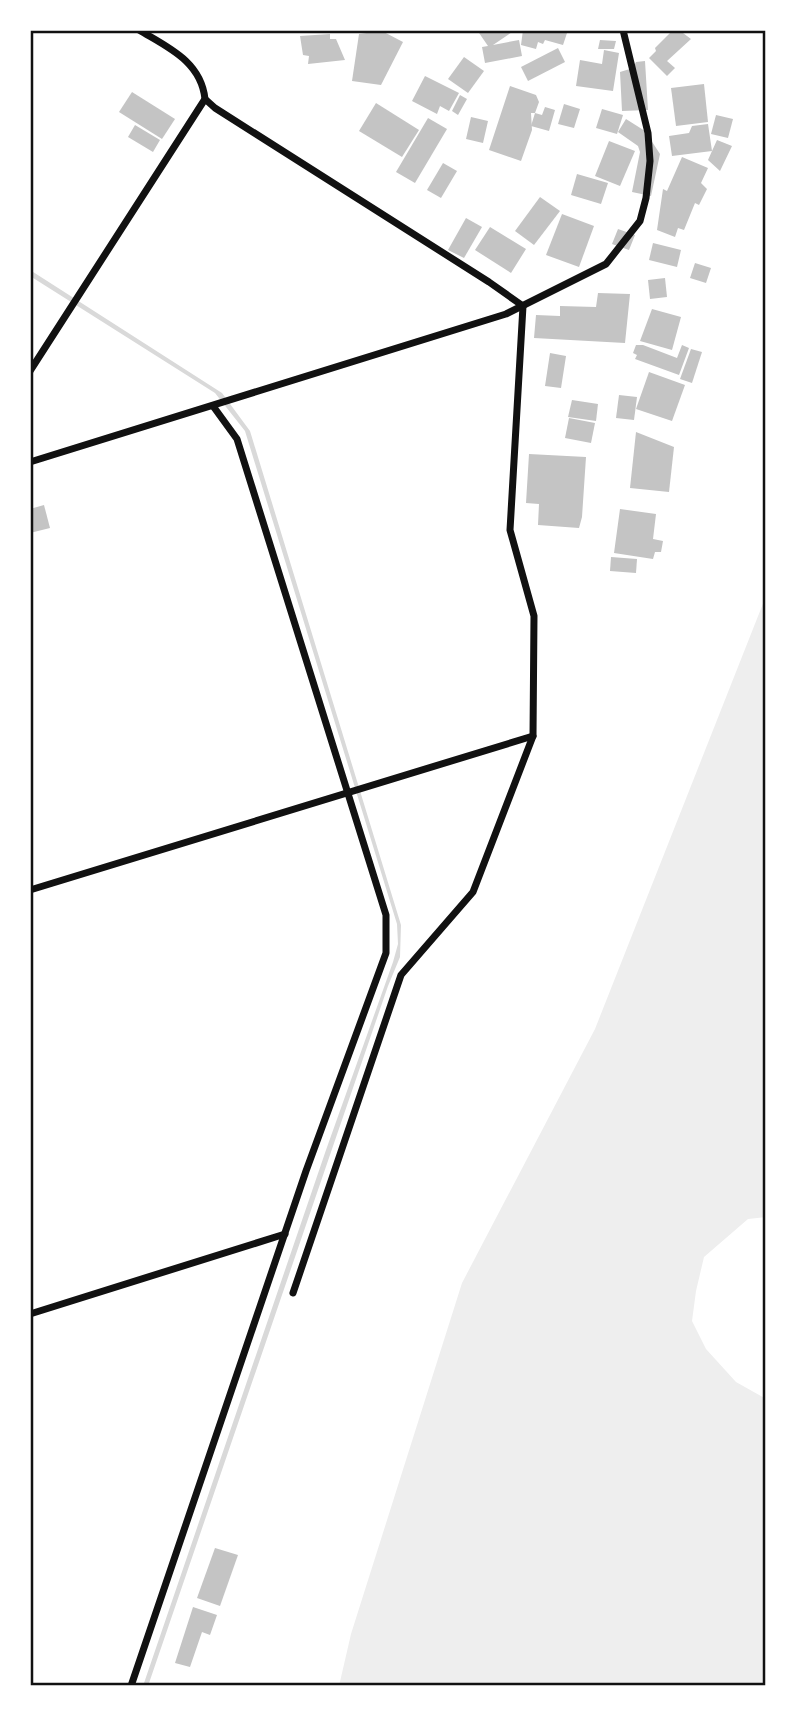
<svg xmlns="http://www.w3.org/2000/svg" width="796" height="1716" font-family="Raleway,sans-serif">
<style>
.green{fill:#eee}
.water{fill:#d9d9d9}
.building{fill:#c4c4c4}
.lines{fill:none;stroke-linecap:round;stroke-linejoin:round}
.minor{stroke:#111;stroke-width:7}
.neatline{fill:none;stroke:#111;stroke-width:2.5}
</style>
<rect width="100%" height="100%" fill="#fff"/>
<!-- green -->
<path class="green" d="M 766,596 L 766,1217 L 748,1219 L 704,1257 L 696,1291 L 692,1321 L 706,1349 L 736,1382 L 766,1399 L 766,1686 L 339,1686 L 351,1634 L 462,1283 L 595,1029 Z"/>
<!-- water -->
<path class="water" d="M 30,270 L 222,393 L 250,431 L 401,925 L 400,957 L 388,986 L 331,1152 L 148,1686 L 143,1686 L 326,1150 L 393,962 L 398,944 L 397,924 L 245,431 L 215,393 L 30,276 Z"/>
<!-- building -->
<g class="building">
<path d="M 477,30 L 515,30 L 493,45 L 519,40 L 522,56 L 485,63 L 482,47 L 488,46 Z"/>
<path d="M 523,30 L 568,30 L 563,45 L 545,40 L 543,44 L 538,42 L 536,49 L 521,45 Z"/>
<path d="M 673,30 L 679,30 L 691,39 L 667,61 L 675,68 L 667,76 L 649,58 L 656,51 L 655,48 Z"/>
<path d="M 382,31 L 403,42 L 381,85 L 352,81 L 359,34 Z"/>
<path d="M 330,34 L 330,39 L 336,39 L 345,60 L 308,64 L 309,56 L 303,55 L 300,36 Z"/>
<path d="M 600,40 L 616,41 L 614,49 L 598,49 Z"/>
<path d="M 558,48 L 565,62 L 528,81 L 521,67 Z"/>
<path d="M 604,50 L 619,53 L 613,91 L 576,86 L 580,60 L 602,64 Z"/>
<path d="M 464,57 L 484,71 L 468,93 L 448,79 Z"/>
<path d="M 645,61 L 648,110 L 622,111 L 620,72 L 633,68 L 636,62 Z"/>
<path d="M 425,76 L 459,93 L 449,111 L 440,106 L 437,114 L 412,101 Z"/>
<path d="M 704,84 L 708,122 L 676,126 L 671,88 Z"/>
<path d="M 510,86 L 536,95 L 539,102 L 535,113 L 531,113 L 532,130 L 521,161 L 489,150 Z"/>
<path d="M 132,92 L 175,119 L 162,139 L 119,112 Z"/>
<path d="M 460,95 L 467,99 L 458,115 L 452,111 Z"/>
<path d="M 376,103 L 419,130 L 402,157 L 359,131 Z"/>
<path d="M 564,104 L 580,109 L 574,128 L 558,124 Z"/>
<path d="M 545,107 L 555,110 L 549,131 L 531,126 L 535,113 L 542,115 Z"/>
<path d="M 602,109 L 623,115 L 617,134 L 596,128 Z"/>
<path d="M 716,115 L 733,119 L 728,138 L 711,134 Z"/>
<path d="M 471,117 L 488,121 L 483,143 L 466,139 Z"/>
<path d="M 428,118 L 447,129 L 415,183 L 396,172 Z"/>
<path d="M 626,119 L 645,131 L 660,154 L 651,196 L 632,192 L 640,152 L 638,146 L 618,132 Z"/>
<path d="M 708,124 L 712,151 L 717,140 L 732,146 L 720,171 L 708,160 L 712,151 L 672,156 L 669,136 L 689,133 L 692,126 Z"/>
<path d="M 135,125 L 160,140 L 153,152 L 128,137 Z"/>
<path d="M 609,141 L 635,151 L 620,186 L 595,176 Z"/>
<path d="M 682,157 L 708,168 L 701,183 L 707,189 L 699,205 L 695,203 L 684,230 L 678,228 L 675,237 L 657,230 L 663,189 L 667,191 Z"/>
<path d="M 443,163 L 457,171 L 441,198 L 427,190 Z"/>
<path d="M 577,174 L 608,183 L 601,204 L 571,195 Z"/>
<path d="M 540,197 L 560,211 L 534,245 L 515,231 Z"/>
<path d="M 562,214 L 594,226 L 579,267 L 546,255 Z"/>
<path d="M 466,218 L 482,227 L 464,258 L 448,250 Z"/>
<path d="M 490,227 L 526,249 L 511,273 L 475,250 Z"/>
<path d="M 618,229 L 635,235 L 629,250 L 612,244 Z"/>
<path d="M 653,243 L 681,250 L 677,267 L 649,260 Z"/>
<path d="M 695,263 L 711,268 L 706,283 L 690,278 Z"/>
<path d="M 665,278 L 667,297 L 650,299 L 648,280 Z"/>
<path d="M 598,293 L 630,294 L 625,343 L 534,338 L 536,315 L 560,316 L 560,306 L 596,307 Z"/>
<path d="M 652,309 L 681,317 L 672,350 L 640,341 Z"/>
<path d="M 636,345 L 643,345 L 677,358 L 682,345 L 689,348 L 679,375 L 635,359 L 637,355 L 633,353 Z"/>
<path d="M 691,349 L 702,352 L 692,383 L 680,379 Z"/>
<path d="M 550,353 L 566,356 L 561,388 L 545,386 Z"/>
<path d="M 649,372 L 685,385 L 672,421 L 636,409 Z"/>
<path d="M 619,395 L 637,397 L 634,420 L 616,418 Z"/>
<path d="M 572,400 L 598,404 L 596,421 L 568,417 Z"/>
<path d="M 569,418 L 595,423 L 591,443 L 565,438 Z"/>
<path d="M 636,432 L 674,447 L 669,492 L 630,488 Z"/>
<path d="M 529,454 L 586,457 L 582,517 L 579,528 L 538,525 L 539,504 L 526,503 Z"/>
<path d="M 44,505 L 50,528 L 30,533 L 30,509 Z"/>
<path d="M 620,509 L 656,514 L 653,539 L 663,541 L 661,552 L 655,552 L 653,559 L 614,553 Z"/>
<path d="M 611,557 L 637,559 L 636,573 L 610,571 Z"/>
<path d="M 215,1548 L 238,1555 L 220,1606 L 197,1598 Z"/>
<path d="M 193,1607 L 217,1615 L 210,1635 L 202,1632 L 190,1667 L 175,1663 Z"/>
</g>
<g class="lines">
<!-- minor -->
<g class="minor">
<path d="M 205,99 L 215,108 L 489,282 L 523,306"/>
<path d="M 30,371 L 205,99 C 201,61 167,47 139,30"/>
<path d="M 30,462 L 506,314 L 606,264 L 640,221 L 646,198 L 650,161 L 648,133 L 623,30"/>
<path d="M 30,890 L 533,736"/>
<path d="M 293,1293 L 401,975 L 473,892 L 533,736 L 534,616 L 510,530 L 523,306"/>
<path d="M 30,1314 L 285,1234"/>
<path d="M 131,1686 L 306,1171 L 386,953 L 386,915 L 237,439 L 213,406"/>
</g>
</g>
<!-- border -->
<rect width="796" height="1716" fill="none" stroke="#ffffff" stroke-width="63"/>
<rect x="32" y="32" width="732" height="1652" class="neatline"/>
</svg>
